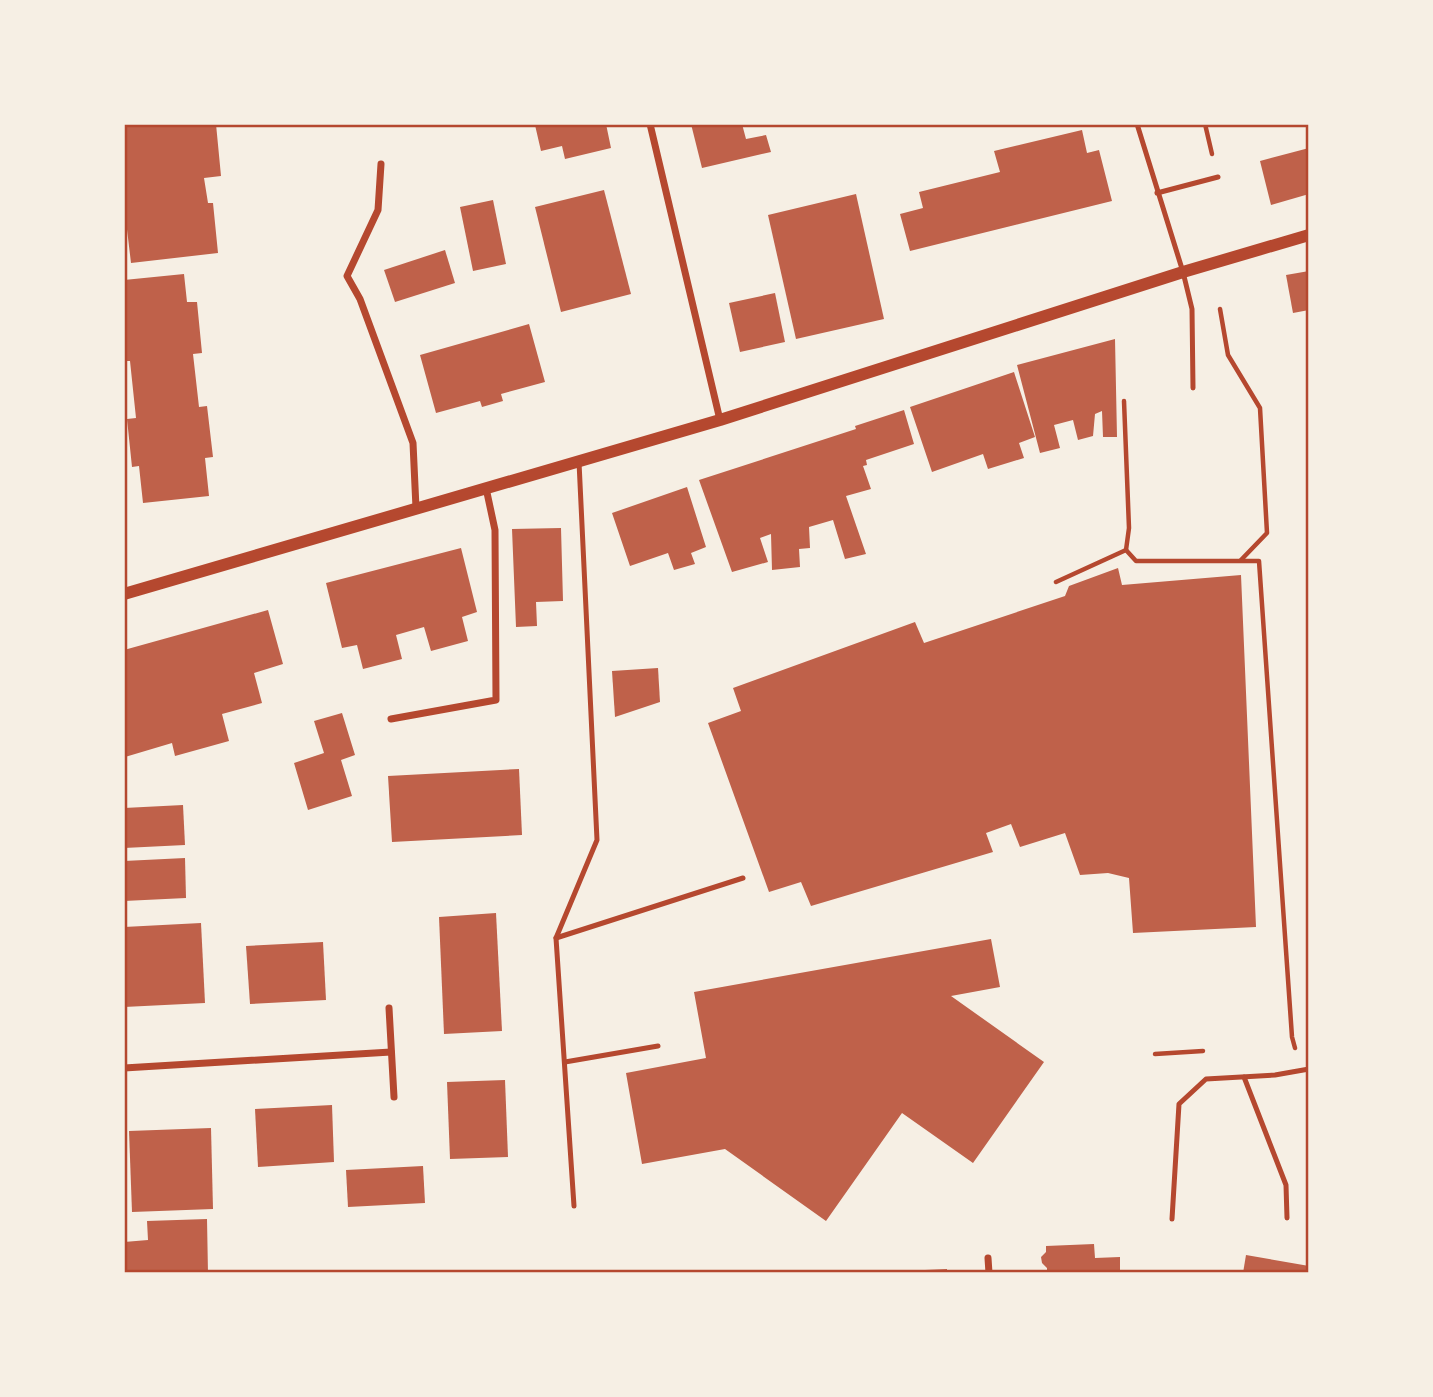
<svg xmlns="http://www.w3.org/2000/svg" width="1433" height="1397" font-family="Helvetica,sans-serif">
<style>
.building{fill:#bf614a}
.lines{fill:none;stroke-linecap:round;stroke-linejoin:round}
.path{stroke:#b5482f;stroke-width:4.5}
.service{stroke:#b5482f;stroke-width:5}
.minor{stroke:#b5482f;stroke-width:7}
.tertiary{stroke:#b5482f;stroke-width:12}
.neatline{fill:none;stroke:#b5482f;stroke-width:2.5}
</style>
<rect width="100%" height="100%" fill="#f6efe4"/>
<!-- building -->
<g class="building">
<path d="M 124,124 L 216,124 L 221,176 L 204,178 L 208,203 L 213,203 L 218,253 L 131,263 L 124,204 Z"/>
<path d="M 540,124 L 606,124 L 611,148 L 565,159 L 562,146 L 541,151 L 535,125 Z"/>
<path d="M 691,124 L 742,124 L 746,139 L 766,135 L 771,152 L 702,168 Z"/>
<path d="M 1082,130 L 1087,153 L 1099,150 L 1112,201 L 910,251 L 900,214 L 923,208 L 919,192 L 1000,172 L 994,151 Z"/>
<path d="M 1309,148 L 1309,194 L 1271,205 L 1260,161 Z"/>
<path d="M 604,190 L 631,294 L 561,312 L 535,207 Z"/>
<path d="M 856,194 L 884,319 L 796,339 L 768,215 Z"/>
<path d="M 493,200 L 506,264 L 473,271 L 460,207 Z"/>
<path d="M 445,250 L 455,283 L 395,302 L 384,270 Z"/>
<path d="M 1309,271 L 1309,310 L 1293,313 L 1286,275 Z"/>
<path d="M 184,274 L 187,302 L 197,302 L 202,353 L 193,354 L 199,407 L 207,406 L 213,457 L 205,458 L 209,496 L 143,503 L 139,466 L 132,467 L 127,419 L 136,418 L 130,361 L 124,361 L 124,280 Z"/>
<path d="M 775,293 L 785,342 L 740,352 L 729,303 Z"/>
<path d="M 529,324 L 545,382 L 501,394 L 503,401 L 482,407 L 480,401 L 436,413 L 420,355 Z"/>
<path d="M 1115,339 L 1117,437 L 1103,437 L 1102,411 L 1095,414 L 1093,436 L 1078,440 L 1073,420 L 1054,425 L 1060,448 L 1040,453 L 1017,365 Z"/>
<path d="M 1014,372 L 1035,437 L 1019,443 L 1024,458 L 988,469 L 983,454 L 932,472 L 910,407 Z"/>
<path d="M 904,410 L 914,444 L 866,460 L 867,465 L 863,466 L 871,489 L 846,496 L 866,554 L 845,559 L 833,520 L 809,527 L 810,548 L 799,549 L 800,567 L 772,570 L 771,534 L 760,538 L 768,562 L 732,572 L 699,480 L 856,429 L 855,426 Z"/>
<path d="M 687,487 L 706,547 L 691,553 L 695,564 L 674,570 L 668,553 L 630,566 L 612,513 Z"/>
<path d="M 561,528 L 563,601 L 536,602 L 537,626 L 516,627 L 512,529 Z"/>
<path d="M 461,548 L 477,612 L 462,617 L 468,641 L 431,651 L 424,627 L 396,635 L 402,659 L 363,669 L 357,645 L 342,648 L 326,583 Z"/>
<path d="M 1118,568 L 1122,585 L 1241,575 L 1256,927 L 1133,933 L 1129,878 L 1108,873 L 1080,875 L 1065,833 L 1020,847 L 1011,824 L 986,833 L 993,852 L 811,906 L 801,882 L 769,892 L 708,723 L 741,711 L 733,688 L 915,622 L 924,643 L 1065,596 L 1069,586 Z"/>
<path d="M 268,610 L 283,664 L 254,673 L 262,703 L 222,714 L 229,741 L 175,756 L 172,743 L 125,757 L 124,650 Z"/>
<path d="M 658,668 L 660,702 L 615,717 L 612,671 Z"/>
<path d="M 342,713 L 355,755 L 341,760 L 352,796 L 308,810 L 294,763 L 324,753 L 314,721 Z"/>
<path d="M 519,769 L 522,835 L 392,842 L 388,776 Z"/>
<path d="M 183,805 L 185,845 L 124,848 L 124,808 Z"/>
<path d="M 185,858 L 186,898 L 124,901 L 124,861 Z"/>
<path d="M 496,913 L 502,1031 L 444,1034 L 439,917 Z"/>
<path d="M 201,923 L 205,1003 L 124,1007 L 124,927 Z"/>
<path d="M 991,939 L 1000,987 L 951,996 L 1044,1062 L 973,1163 L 902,1113 L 826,1221 L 725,1149 L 642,1164 L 626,1073 L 706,1058 L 694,992 Z"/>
<path d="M 323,942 L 326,1000 L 250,1004 L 246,946 Z"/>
<path d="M 505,1080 L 508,1157 L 450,1159 L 447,1082 Z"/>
<path d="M 332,1105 L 334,1162 L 258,1167 L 255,1109 Z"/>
<path d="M 211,1128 L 213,1209 L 132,1212 L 129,1131 Z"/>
<path d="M 423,1166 L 425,1203 L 348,1207 L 346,1170 Z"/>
<path d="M 207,1219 L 208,1273 L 125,1273 L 124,1242 L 148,1240 L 147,1221 Z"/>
<path d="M 1094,1244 L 1095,1258 L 1120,1257 L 1120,1273 L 1047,1273 L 1047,1268 L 1042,1263 L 1041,1257 L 1046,1252 L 1046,1246 Z"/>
<path d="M 1246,1255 L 1309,1266 L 1309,1273 L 1243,1273 Z"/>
<path d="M 947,1269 L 947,1273 L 903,1273 L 903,1271 Z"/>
</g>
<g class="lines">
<!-- path -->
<g class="path">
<path d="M 1205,124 L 1212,154"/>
<path d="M 1220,309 L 1228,355 L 1260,408 L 1267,533 L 1241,560"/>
<path d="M 1124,401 L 1129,528 L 1126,550"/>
<path d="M 1056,582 L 1126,550 L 1136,561 L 1259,561 L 1292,1037 L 1295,1048"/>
<path d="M 1155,1054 L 1203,1051"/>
</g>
<!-- service -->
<g class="service">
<path d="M 1137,124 L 1183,272 L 1192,309 L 1193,388"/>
<path d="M 1157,193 L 1218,177"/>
<path d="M 556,938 L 743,878"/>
<path d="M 565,1062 L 658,1046"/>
<path d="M 1244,1077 L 1286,1185 L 1287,1218"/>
<path d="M 574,1206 L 556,938 L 597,840 L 579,462"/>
<path d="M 1172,1219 L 1179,1104 L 1206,1079 L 1275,1075 L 1309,1069"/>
</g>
<!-- minor -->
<g class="minor">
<path d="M 650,124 L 720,420"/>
<path d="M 381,164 L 378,210 L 347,276 L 360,299 L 413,443 L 416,508"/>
<path d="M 391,719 L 496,700 L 495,530 L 486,488"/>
<path d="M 389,1008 L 394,1097"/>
<path d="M 124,1068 L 391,1052"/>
<path d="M 988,1258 L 989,1273"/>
</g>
<!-- tertiary -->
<path class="tertiary" d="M 124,594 L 720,420 L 1183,272 L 1309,235"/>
</g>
<!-- border -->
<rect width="1433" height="1397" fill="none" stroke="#f6efe4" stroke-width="252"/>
<rect x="126" y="126" width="1181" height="1145" class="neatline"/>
</svg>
